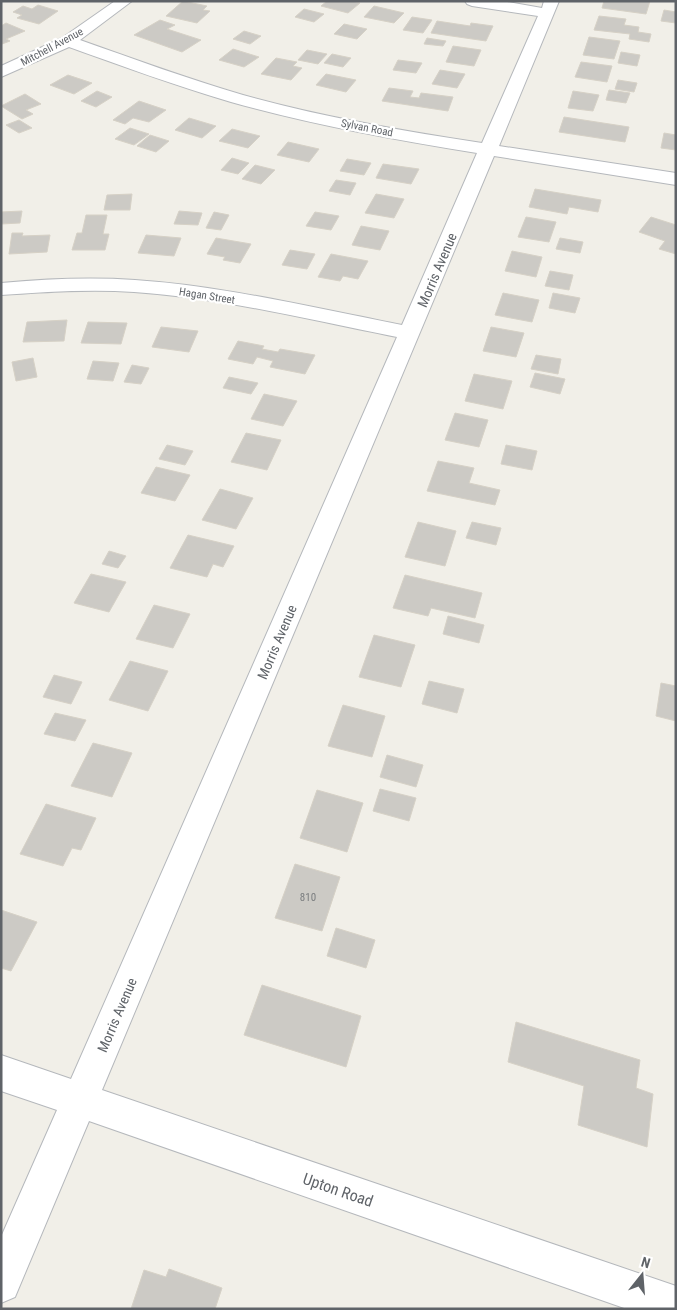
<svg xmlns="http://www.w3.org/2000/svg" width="677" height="1310" font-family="'Roboto Condensed',sans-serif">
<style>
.building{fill:#cccac5;stroke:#d6d1c6}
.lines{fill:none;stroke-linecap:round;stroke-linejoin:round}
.minor-casing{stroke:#b5b8bc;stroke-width:2}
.minor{fill:#fff;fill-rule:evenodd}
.labels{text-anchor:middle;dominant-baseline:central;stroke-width:4.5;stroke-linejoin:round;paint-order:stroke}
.far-street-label{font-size:11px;fill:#5f6368;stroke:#fff}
.number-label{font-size:11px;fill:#7a7d7f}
.street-label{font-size:14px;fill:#5f6368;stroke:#fff}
.near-street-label{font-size:16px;fill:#5f6368;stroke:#fff}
</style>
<rect width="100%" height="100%" fill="#f1efe8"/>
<!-- building -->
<g class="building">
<path d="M 183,1 L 207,6 L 203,10 L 210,11 L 197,23 L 166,16 Z"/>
<path d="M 327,1 L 351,1 L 360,3 L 348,13 L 321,6 Z"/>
<path d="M 604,1 L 650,1 L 646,14 L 602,8 Z"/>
<path d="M 38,5 L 58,11 L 39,24 L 17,18 L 22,15 L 13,12 L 23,6 L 32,9 Z"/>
<path d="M 374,6 L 404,13 L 394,23 L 364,17 Z"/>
<path d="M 304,9 L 324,14 L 314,22 L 295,17 Z"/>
<path d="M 664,10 L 676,12 L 676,23 L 661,21 Z"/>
<path d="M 599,16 L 626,19 L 624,25 L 639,27 L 638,32 L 651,34 L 649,42 L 629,39 L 630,34 L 594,30 Z"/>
<path d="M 412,17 L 432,20 L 423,33 L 403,30 Z"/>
<path d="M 160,20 L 175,25 L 167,29 L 201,40 L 182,52 L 134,35 Z"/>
<path d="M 437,21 L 470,26 L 471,23 L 493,26 L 486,41 L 431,33 Z"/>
<path d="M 6,23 L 25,31 L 6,39 L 10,41 L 2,44 L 1,26 Z"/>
<path d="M 344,24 L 367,29 L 357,39 L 334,34 Z"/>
<path d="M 244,31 L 261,36 L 250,44 L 233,39 Z"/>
<path d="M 589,37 L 620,41 L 614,59 L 583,55 Z"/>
<path d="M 427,38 L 446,41 L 443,46 L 424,44 Z"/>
<path d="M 453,46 L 481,50 L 474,66 L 446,62 Z"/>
<path d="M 233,49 L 259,57 L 244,67 L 219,60 Z"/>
<path d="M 307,50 L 327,54 L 318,64 L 298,60 Z"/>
<path d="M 621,52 L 640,55 L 637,66 L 618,63 Z"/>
<path d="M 332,54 L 351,58 L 343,67 L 324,63 Z"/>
<path d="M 276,58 L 297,62 L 293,66 L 302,68 L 291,80 L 261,74 Z"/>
<path d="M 398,60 L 422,63 L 416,73 L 393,70 Z"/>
<path d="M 581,62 L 612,66 L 607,82 L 575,77 Z"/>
<path d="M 440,70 L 465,74 L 457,88 L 432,84 Z"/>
<path d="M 326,74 L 356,80 L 346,92 L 316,85 Z"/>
<path d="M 68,75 L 92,83 L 74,94 L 50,85 Z"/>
<path d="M 618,80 L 637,83 L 634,92 L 615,89 Z"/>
<path d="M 389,88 L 413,91 L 410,97 L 419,98 L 421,93 L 453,97 L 448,111 L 382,101 Z"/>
<path d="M 609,90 L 630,93 L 626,103 L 606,100 Z"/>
<path d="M 97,91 L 112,97 L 96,107 L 81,101 Z"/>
<path d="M 573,91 L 599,95 L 593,111 L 568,108 Z"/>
<path d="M 25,94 L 41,104 L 26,110 L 33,114 L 22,119 L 1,106 Z"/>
<path d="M 139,101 L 166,110 L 149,122 L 133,118 L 125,124 L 113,120 Z"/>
<path d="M 564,117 L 629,127 L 625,142 L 559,132 Z"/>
<path d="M 189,118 L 216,126 L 202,138 L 175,130 Z"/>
<path d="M 19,120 L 32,128 L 19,133 L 6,125 Z"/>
<path d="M 130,128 L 149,134 L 134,145 L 115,139 Z"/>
<path d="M 232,129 L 260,136 L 248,148 L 219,141 Z"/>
<path d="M 664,133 L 676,135 L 676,150 L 661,148 Z"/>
<path d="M 150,135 L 169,141 L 156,152 L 137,146 Z"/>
<path d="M 288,142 L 319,149 L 309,162 L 277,155 Z"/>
<path d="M 232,158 L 249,163 L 238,174 L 221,170 Z"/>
<path d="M 347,159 L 371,163 L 364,175 L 340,171 Z"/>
<path d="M 383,164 L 419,169 L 411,184 L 376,178 Z"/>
<path d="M 255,165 L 275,170 L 261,184 L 242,179 Z"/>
<path d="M 336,180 L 356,183 L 350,195 L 329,191 Z"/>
<path d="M 535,189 L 601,200 L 598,212 L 569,207 L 567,214 L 529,207 Z"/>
<path d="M 132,194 L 130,210 L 104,210 L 107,195 Z"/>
<path d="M 376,194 L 404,199 L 394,218 L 365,213 Z"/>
<path d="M 22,211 L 20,223 L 1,224 L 1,212 Z"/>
<path d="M 179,211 L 202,213 L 198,225 L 174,224 Z"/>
<path d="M 214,212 L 229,215 L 221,230 L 206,228 Z"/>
<path d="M 315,212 L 339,216 L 331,230 L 306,226 Z"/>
<path d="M 86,215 L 107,215 L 103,234 L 109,234 L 105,250 L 72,250 L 77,233 L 82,233 Z"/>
<path d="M 526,217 L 556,222 L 549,242 L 518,237 Z"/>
<path d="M 651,217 L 676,225 L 676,254 L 659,249 L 665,241 L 639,232 Z"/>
<path d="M 361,226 L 389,231 L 380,250 L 352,245 Z"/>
<path d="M 12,233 L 23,233 L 22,236 L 50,235 L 47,252 L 9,254 Z"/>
<path d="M 146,235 L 181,238 L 174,256 L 138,253 Z"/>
<path d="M 216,238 L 251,244 L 240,263 L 223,260 L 225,257 L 207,254 Z"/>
<path d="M 560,238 L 583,242 L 580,253 L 556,249 Z"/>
<path d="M 290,250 L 315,254 L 307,269 L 282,265 Z"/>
<path d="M 512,251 L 542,257 L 536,277 L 505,271 Z"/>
<path d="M 331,254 L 368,261 L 358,279 L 343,276 L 340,281 L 318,277 Z"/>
<path d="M 550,271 L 573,275 L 569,290 L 545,286 Z"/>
<path d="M 503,293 L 539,300 L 532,322 L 495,315 Z"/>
<path d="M 553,293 L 580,298 L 575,313 L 549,308 Z"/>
<path d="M 67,320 L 64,341 L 23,342 L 27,322 Z"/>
<path d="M 88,322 L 127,323 L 121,344 L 81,343 Z"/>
<path d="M 161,327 L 198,331 L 189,352 L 152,347 Z"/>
<path d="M 491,327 L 524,333 L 516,357 L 483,351 Z"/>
<path d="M 238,341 L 264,346 L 262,349 L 278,352 L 280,349 L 315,355 L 305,374 L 270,367 L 273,361 L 257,357 L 253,364 L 228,359 Z"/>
<path d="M 536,355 L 561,359 L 558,374 L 531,369 Z"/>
<path d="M 33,358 L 37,377 L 16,381 L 12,362 Z"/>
<path d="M 93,361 L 119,363 L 113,381 L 87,379 Z"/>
<path d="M 132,365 L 149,368 L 141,384 L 124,382 Z"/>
<path d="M 535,373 L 565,379 L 560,394 L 530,387 Z"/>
<path d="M 474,374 L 512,381 L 503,409 L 465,401 Z"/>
<path d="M 229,377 L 258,383 L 251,394 L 223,388 Z"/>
<path d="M 264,394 L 297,401 L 283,426 L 251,419 Z"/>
<path d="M 455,413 L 488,420 L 479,447 L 445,440 Z"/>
<path d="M 246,433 L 281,440 L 267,470 L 231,462 Z"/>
<path d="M 167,445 L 193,451 L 185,465 L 159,459 Z"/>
<path d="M 506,445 L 537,451 L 532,470 L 501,464 Z"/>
<path d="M 438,461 L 474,468 L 469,483 L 500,490 L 495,505 L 427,491 Z"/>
<path d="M 156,467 L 190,475 L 175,501 L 141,493 Z"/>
<path d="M 220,489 L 253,498 L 236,529 L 202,520 Z"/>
<path d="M 418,522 L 456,531 L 445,566 L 405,557 Z"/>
<path d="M 472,522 L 501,528 L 496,545 L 466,538 Z"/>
<path d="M 188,535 L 234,546 L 223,567 L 213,564 L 207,577 L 170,568 Z"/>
<path d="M 109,551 L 126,556 L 118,568 L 102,564 Z"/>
<path d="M 91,574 L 126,582 L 109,612 L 74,603 Z"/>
<path d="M 405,575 L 482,593 L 475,618 L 431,608 L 428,616 L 393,608 Z"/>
<path d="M 154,605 L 190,614 L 173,648 L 136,639 Z"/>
<path d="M 448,616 L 484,625 L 479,643 L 443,634 Z"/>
<path d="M 374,635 L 415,645 L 401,687 L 359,677 Z"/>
<path d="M 130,661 L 168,671 L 148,711 L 109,700 Z"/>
<path d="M 54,675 L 82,682 L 71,704 L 43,697 Z"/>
<path d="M 429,681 L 464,689 L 457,713 L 422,704 Z"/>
<path d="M 661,683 L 676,686 L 676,721 L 656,716 Z"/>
<path d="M 343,705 L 385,716 L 372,757 L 328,746 Z"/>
<path d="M 55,713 L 86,720 L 75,741 L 44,734 Z"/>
<path d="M 93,743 L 132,753 L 112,797 L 71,786 Z"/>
<path d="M 387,755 L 423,765 L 416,787 L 380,777 Z"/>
<path d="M 380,789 L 416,798 L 409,821 L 373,811 Z"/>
<path d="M 317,790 L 363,803 L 347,852 L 300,838 Z"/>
<path d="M 46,804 L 96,818 L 81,850 L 72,848 L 63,866 L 20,854 Z"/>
<path d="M 295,864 L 340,877 L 322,931 L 275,918 Z"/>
<path d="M 1,910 L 37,922 L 11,971 L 1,968 Z"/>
<path d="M 336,928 L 375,940 L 366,968 L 327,956 Z"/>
<path d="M 262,985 L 361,1016 L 346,1067 L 244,1035 Z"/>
<path d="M 516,1022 L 640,1060 L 636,1088 L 653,1094 L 647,1147 L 578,1125 L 584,1086 L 508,1062 Z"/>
<path d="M 169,1269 L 222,1288 L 215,1309 L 131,1309 L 144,1270 L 166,1277 Z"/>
</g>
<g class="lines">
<defs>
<path id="minor" d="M 115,1 L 132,1 L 80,40 C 134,59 188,79 243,95 C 321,117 402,131 482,143 L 538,16 L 472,6 L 467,4 L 465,1 L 502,1 L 542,8 L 544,1 L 559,1 L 499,146 L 676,173 L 676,185 L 494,156 L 102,1090 L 676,1286 L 676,1309 L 627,1309 L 89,1121 L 15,1297 L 1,1303 L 1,1237 L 57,1110 L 1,1091 L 1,1055 L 71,1079 L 397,337 C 310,320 223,298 134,292 C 90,289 45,292 1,295 L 1,283 C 45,279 90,277 135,280 C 225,286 314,308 402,325 L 477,153 C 395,140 312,125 231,102 C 176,86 122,66 69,47 L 1,77 L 1,66 L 62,38 Z"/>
</defs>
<!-- minor casing -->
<use href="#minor" class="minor-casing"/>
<!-- minor -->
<use href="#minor" class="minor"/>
</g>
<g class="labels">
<!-- far-street labels -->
<g class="far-street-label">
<text transform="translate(52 47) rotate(-28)">Mitchell Avenue</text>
<text transform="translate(367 128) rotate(11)">Sylvan Road</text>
<text transform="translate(207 296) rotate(9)">Hagan Street</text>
</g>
<!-- number labels -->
<g class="number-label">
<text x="308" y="897">810</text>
</g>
<!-- street labels -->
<g class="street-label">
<text transform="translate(437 270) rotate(-67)">Morris Avenue</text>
<text transform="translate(277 642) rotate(-67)">Morris Avenue</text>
<text transform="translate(117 1015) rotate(-67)">Morris Avenue</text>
</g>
<!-- near-street labels -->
<g class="near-street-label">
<text transform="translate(338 1190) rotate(19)">Upton Road</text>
</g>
</g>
<!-- border -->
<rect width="677" height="1310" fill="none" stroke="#5f6368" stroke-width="5"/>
<!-- north arrow -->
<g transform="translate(642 1275) rotate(17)" stroke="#ffffff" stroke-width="4" paint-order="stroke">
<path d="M0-4L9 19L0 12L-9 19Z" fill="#5f6368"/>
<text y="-8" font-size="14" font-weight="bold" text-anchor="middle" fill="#5f6368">N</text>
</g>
</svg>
